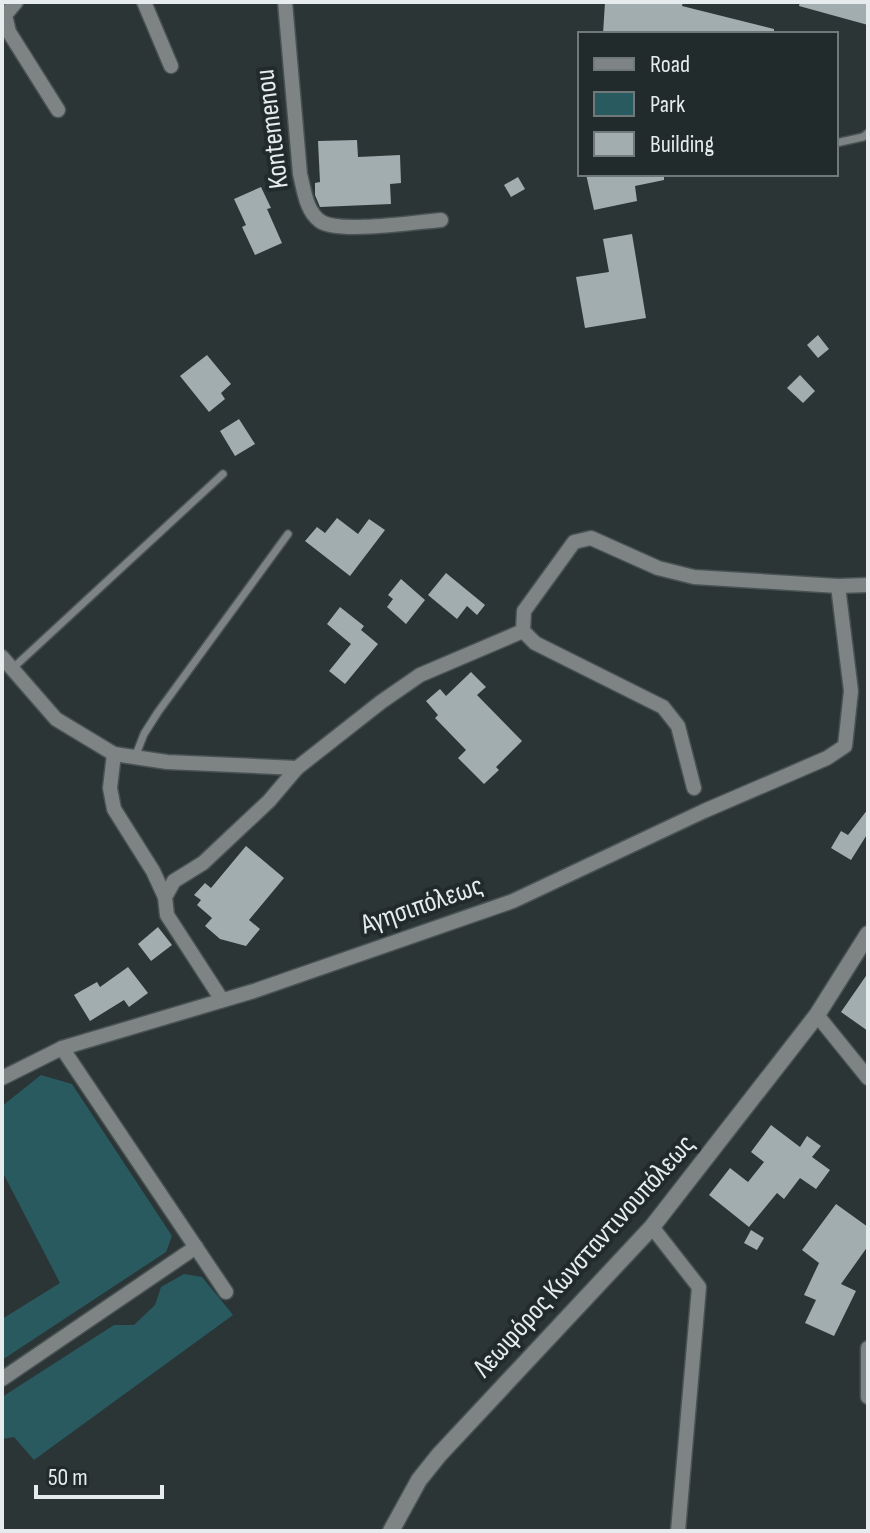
<svg xmlns="http://www.w3.org/2000/svg" width="870" height="1533" font-family="'Sofia Sans Condensed',sans-serif">
<style>
.green{fill:#285a60}
.building{fill:#a2adaf}
.lines{fill:none;stroke-linecap:round;stroke-linejoin:round}
.service-casing{stroke:#495253;stroke-width:10}
.minor-casing{stroke:#495253;stroke-width:17}
.tertiary-casing{stroke:#495253;stroke-width:19}
.service{stroke:#7e8384;stroke-width:7}
.minor{stroke:#7e8384;stroke-width:14}
.tertiary{stroke:#7e8384;stroke-width:16}
.labels{text-anchor:middle;dominant-baseline:central;stroke-width:8;stroke-linejoin:round;paint-order:stroke}
.street-label{font-size:28px;fill:#e6eced;stroke:#222b2c}
</style>
<rect width="100%" height="100%" fill="#2b3536"/>
<!-- green -->
<g class="green">
<path d="M 41,1075 L 72,1084 L 172,1236 L 166,1252 L 2,1360 L 2,1319 L 60,1283 L 2,1171 L 2,1106 Z"/>
<path d="M 184,1274 L 202,1277 L 233,1315 L 34,1460 L 14,1437 L 2,1439 L 2,1397 L 114,1325 L 134,1325 L 155,1305 L 161,1287 Z"/>
</g>
<!-- building -->
<g class="building">
<path d="M 605,2 L 683,2 L 682,6 L 774,29 L 774,34 L 603,34 Z"/>
<path d="M 800,2 L 868,2 L 868,25 L 799,6 Z"/>
<path d="M 357,140 L 358,157 L 400,155 L 401,183 L 390,184 L 391,204 L 320,207 L 315,195 L 315,183 L 320,182 L 318,141 Z"/>
<path d="M 586,174 L 664,174 L 664,180 L 635,186 L 637,201 L 594,210 Z"/>
<path d="M 518,177 L 525,189 L 511,197 L 504,185 Z"/>
<path d="M 261,187 L 271,208 L 267,209 L 282,243 L 255,255 L 242,227 L 246,225 L 234,199 Z"/>
<path d="M 632,234 L 646,318 L 585,328 L 576,277 L 609,272 L 603,239 Z"/>
<path d="M 818,335 L 829,349 L 818,358 L 807,345 Z"/>
<path d="M 207,355 L 231,384 L 221,393 L 225,399 L 209,412 L 180,376 Z"/>
<path d="M 800,375 L 815,391 L 803,403 L 787,388 Z"/>
<path d="M 239,419 L 255,444 L 235,456 L 220,431 Z"/>
<path d="M 337,518 L 358,534 L 369,519 L 385,530 L 350,576 L 305,541 L 317,527 L 325,533 Z"/>
<path d="M 446,573 L 485,605 L 477,615 L 467,606 L 457,619 L 428,595 Z"/>
<path d="M 401,579 L 425,600 L 406,624 L 387,607 L 393,599 L 388,595 Z"/>
<path d="M 340,607 L 364,626 L 361,630 L 378,644 L 345,684 L 329,671 L 351,644 L 327,624 Z"/>
<path d="M 471,672 L 486,687 L 477,695 L 522,741 L 496,767 L 499,770 L 484,784 L 458,758 L 466,750 L 435,718 L 438,715 L 426,701 L 440,689 L 446,696 Z"/>
<path d="M 868,809 L 868,833 L 851,860 L 831,848 L 841,831 L 848,835 Z"/>
<path d="M 246,846 L 284,878 L 249,920 L 260,929 L 246,946 L 220,939 L 205,926 L 212,918 L 197,905 L 201,900 L 194,895 L 205,883 L 211,888 Z"/>
<path d="M 158,927 L 172,945 L 151,961 L 138,944 Z"/>
<path d="M 128,967 L 148,993 L 129,1007 L 124,1000 L 90,1021 L 74,995 L 97,982 L 100,987 Z"/>
<path d="M 868,973 L 868,1031 L 841,1012 Z"/>
<path d="M 771,1125 L 800,1147 L 807,1136 L 821,1146 L 812,1157 L 830,1170 L 816,1189 L 800,1178 L 784,1199 L 777,1193 L 749,1227 L 709,1195 L 730,1168 L 748,1182 L 764,1162 L 751,1152 Z"/>
<path d="M 836,1204 L 868,1227 L 868,1246 L 841,1284 L 856,1291 L 834,1336 L 805,1323 L 816,1300 L 804,1295 L 819,1263 L 802,1250 Z"/>
<path d="M 751,1230 L 764,1238 L 757,1250 L 744,1243 Z"/>
</g>
<g class="lines">
<defs>
<g id="service">
<path d="M 836,143 L 863,137 L 868,133"/>
<path d="M 13,668 L 223,474"/>
<path d="M 135,757 L 144,734 L 158,712 L 288,534"/>
</g>
<g id="minor">
<path d="M 16,2 L 5,15 L 9,32 L 58,110"/>
<path d="M 144,2 L 171,66"/>
<path d="M 285,2 L 300,174 C 304,190 306,211 320,221 C 338,234 416,222 441,220"/>
<path d="M 2,657 L 56,719 L 114,754 L 167,762 L 297,768"/>
<path d="M 114,754 L 110,788 L 114,809 L 153,871 L 165,897"/>
<path d="M 694,788 L 678,726 L 663,707 L 535,643 L 523,631 L 524,611 L 574,542 L 591,538 L 658,568 L 694,577 L 838,586 L 868,585"/>
<path d="M 222,1000 L 167,915 L 165,897 L 174,881 L 203,863 L 269,801 L 297,768 L 381,702 L 420,675 L 523,631"/>
<path d="M 817,1015 L 868,1078"/>
<path d="M 62,1048 L 226,1292"/>
<path d="M 2,1078 L 62,1048 L 254,991 L 513,901 L 704,811 L 827,758 L 845,746 L 851,691 L 838,586"/>
<path d="M 652,1227 L 699,1287 L 678,1531"/>
<path d="M 868,1348 L 868,1397"/>
<path d="M 2,1379 L 196,1247"/>
</g>
<path id="tertiary" d="M 391,1531 L 419,1480 L 439,1455 L 652,1227 L 817,1015 L 868,934"/>
</defs>
<!-- service casing -->
<use href="#service" class="service-casing"/>
<!-- minor casing -->
<use href="#minor" class="minor-casing"/>
<!-- tertiary casing -->
<use href="#tertiary" class="tertiary-casing"/>
<!-- service -->
<use href="#service" class="service"/>
<!-- minor -->
<use href="#minor" class="minor"/>
<!-- tertiary -->
<use href="#tertiary" class="tertiary"/>
</g>
<g class="labels">
<!-- street labels -->
<g class="street-label">
<text transform="translate(272 129) rotate(-97)">Kontemenou</text>
<text transform="translate(422 905) rotate(-19)">Αγησιπόλεως</text>
<text transform="translate(584 1256) rotate(-48)">Λεωφόρος Κωνσταντινουπόλεως</text>
</g>
</g>
<!-- border -->
<rect width="870" height="1533" fill="none" stroke="#e6eced" stroke-width="8"/>
<!-- legend -->
<rect x="578" y="32" width="260" height="144" fill="#222b2c" stroke="#707879" stroke-width="2"/>
<rect x="594" y="58" width="40" height="12" fill="#7e8384" stroke="#707879" stroke-width="2"/>
<text x="650" y="72" font-size="24" fill="#e6eced">Road</text>
<rect x="594" y="92" width="40" height="24" fill="#285a60" stroke="#707879" stroke-width="2"/>
<text x="650" y="112" font-size="24" fill="#e6eced">Park</text>
<rect x="594" y="132" width="40" height="24" fill="#a2adaf" stroke="#707879" stroke-width="2"/>
<text x="650" y="152" font-size="24" fill="#e6eced">Building</text>
<!-- scale -->
<path d="M36 1485v12h126v-12" fill="none" stroke="#e6eced" stroke-width="4"/>
<text x="48" y="1485" font-size="24" fill="#e6eced" stroke="#222b2c" stroke-width="6" paint-order="stroke">50 m</text>
</svg>
